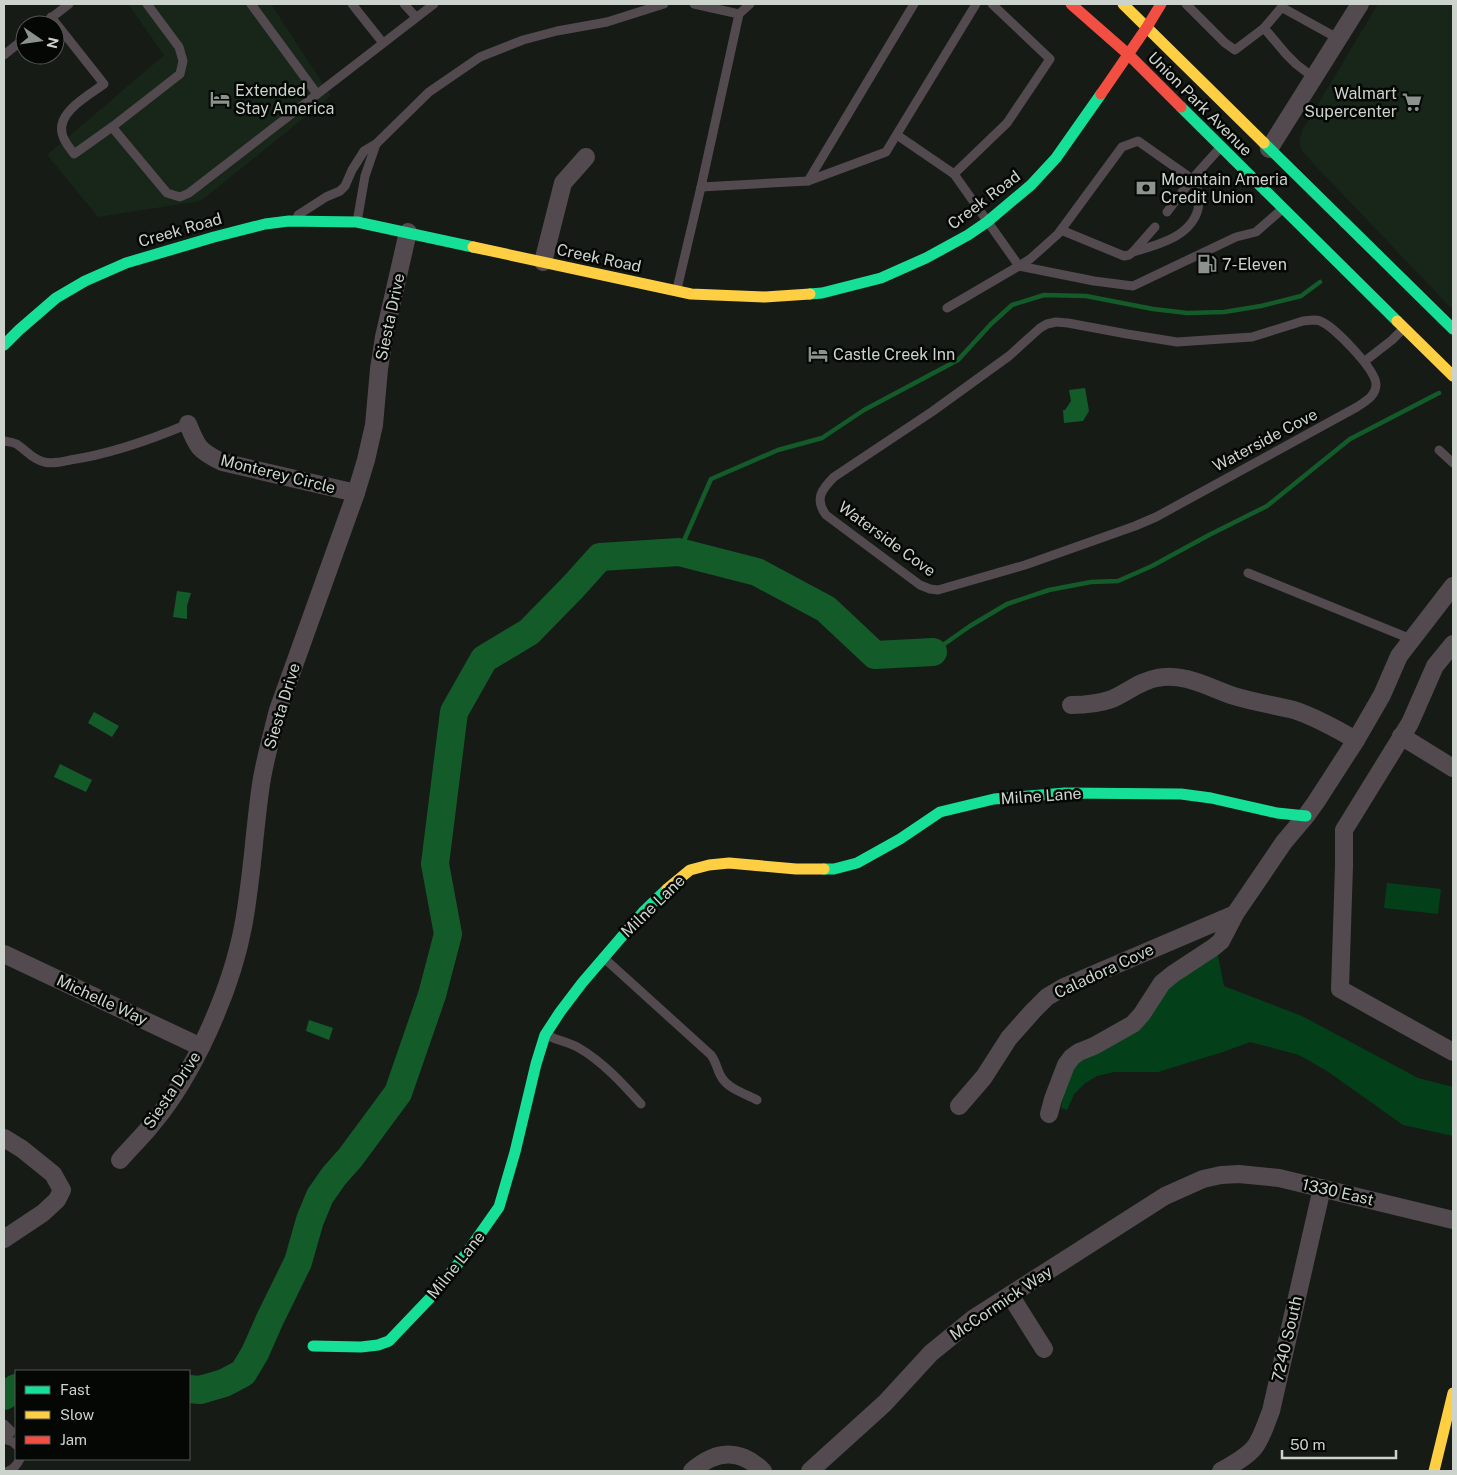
<svg xmlns="http://www.w3.org/2000/svg" width="1457" height="1475" font-family="'Public Sans',sans-serif">
<style>
.built{fill:#172619}
.green{fill:#034019}
.water{fill:#135c2a}
.lines{fill:none;stroke-linecap:round;stroke-linejoin:round}
.stream{stroke:#135c2a;stroke-width:4.5}
.river{stroke:#135c2a;stroke-width:28}
.lane{stroke:#524a4f;stroke-width:9}
.street{stroke:#524a4f;stroke-width:18}
.fast{stroke:#16e098;stroke-width:11}
.slow{stroke:#ffcf43;stroke-width:11}
.jam{stroke:#f24e42;stroke-width:11}
.labels{text-anchor:middle;dominant-baseline:central;stroke-width:5;stroke-linejoin:round;paint-order:stroke}
.poi-label{font-size:16px;fill:#ccd3cd;stroke:#040704;text-anchor:start}
.street-label{font-size:16px;fill:#ccd3cd;stroke:#040704}
</style>
<rect width="100%" height="100%" fill="#161b16"/>
<!-- built -->
<g class="built">
<path d="M 128,4 L 271,4 L 331,96 L 201,201 L 98,217 L 47,155 L 164,55 Z"/>
<path d="M 1378,4 L 1453,4 L 1453,310 L 1311,161 L 1303,152 L 1300,145 L 1300,139 L 1302,131 Z"/>
</g>
<!-- green -->
<g class="green">
<path d="M 1387,883 L 1441,889 L 1438,914 L 1384,908 Z"/>
<path d="M 1217,951 L 1224,986 L 1302,1016 L 1418,1078 L 1453,1087 L 1453,1136 L 1403,1125 L 1327,1071 L 1299,1055 L 1250,1042 L 1226,1051 L 1158,1072 L 1114,1072 L 1097,1076 L 1084,1084 L 1074,1094 L 1067,1110 L 1061,1108 L 1068,1071 L 1179,974 Z"/>
</g>
<!-- water -->
<g class="water">
<path d="M 1085,388 L 1089,411 L 1083,421 L 1064,423 L 1063,410 L 1065,410 L 1071,401 L 1069,390 Z"/>
<path d="M 177,591 L 191,593 L 187,606 L 187,619 L 173,617 Z"/>
<path d="M 94,712 L 119,726 L 112,737 L 88,723 Z"/>
<path d="M 60,764 L 92,780 L 86,792 L 54,777 Z"/>
<path d="M 309,1020 L 333,1028 L 329,1040 L 306,1031 Z"/>
</g>
<g class="lines">
<!-- stream -->
<g class="stream">
<path d="M 679,552 L 711,479 L 778,450 L 822,438 L 864,410 L 958,360 L 991,324 L 1012,305 L 1044,295 L 1086,296 L 1153,309 L 1187,313 L 1224,312 L 1261,306 L 1301,296 L 1320,282"/>
<path d="M 933,652 L 970,626 L 1007,604 L 1049,590 L 1091,582 L 1118,581 L 1152,566 L 1209,535 L 1267,506 L 1350,439 L 1439,393"/>
</g>
<!-- river -->
<g class="river">
<path d="M 189,1389 L 200,1390 L 224,1383 L 243,1373 L 255,1353 L 270,1319 L 298,1262 L 310,1220 L 320,1196 L 334,1176 L 350,1158 L 398,1093 L 432,995 L 448,934 L 435,864 L 454,712 L 484,659 L 529,632 L 573,587 L 600,557 L 679,552 L 757,572 L 826,609 L 875,655 L 933,652"/>
<path d="M 4,1396 L 16,1388"/>
</g>
<!-- lane -->
<g class="lane">
<path d="M 147,4 L 179,47 L 183,61 L 180,74 L 112,127 L 167,193 L 180,197 L 189,193 L 434,4"/>
<path d="M 251,4 L 317,94"/>
<path d="M 352,4 L 383,43"/>
<path d="M 404,4 L 416,17"/>
<path d="M 694,4 L 739,14"/>
<path d="M 750,4 L 739,14 L 701,187 L 808,181 L 886,152 L 976,4"/>
<path d="M 1186,4 L 1225,43 L 1235,50 L 1264,28 L 1281,8 L 1283,8 L 1339,39"/>
<path d="M 51,17 L 104,84 C 89,95 57,112 62,133 C 63,141 70,148 74,154 L 112,127"/>
<path d="M 42,25 L 69,4"/>
<path d="M 1264,28 L 1286,54 L 1296,64 L 1314,78"/>
<path d="M 4,55 L 25,38"/>
<path d="M 897,135 L 954,174 L 1007,123 L 1050,59 L 992,4"/>
<path d="M 954,174 L 1019,266 L 1030,259 L 1058,234 L 1122,147 L 1138,141 L 1192,179 L 1219,149"/>
<path d="M 808,181 L 914,4"/>
<path d="M 298,215 L 326,197 L 340,191 L 345,186 L 352,170 L 364,151 L 376,144 L 429,92 L 480,57 L 523,40 L 557,31 L 607,22 L 664,4"/>
<path d="M 357,222 L 365,176 L 376,144"/>
<path d="M 1061,230 L 1124,256 L 1129,255 L 1133,252 L 1155,227"/>
<path d="M 1133,252 C 1157,245 1191,237 1198,209 C 1199,204 1200,198 1199,193 C 1198,189 1194,184 1192,179 L 1167,212"/>
<path d="M 677,289 L 701,187"/>
<path d="M 947,308 L 1019,266 L 1094,281 L 1133,286 L 1236,237 L 1256,232 L 1280,211"/>
<path d="M 1313,320 C 1315,320 1318,320 1320,321 C 1334,326 1375,369 1376,384 C 1376,396 1366,401 1357,407 L 1156,517 L 1135,526 L 1025,565 L 938,590 L 930,589 L 920,585 L 826,515 C 814,499 822,489 834,477 L 933,411 L 1009,356 L 1040,328 L 1047,324 L 1056,322 L 1068,323 L 1127,334 L 1177,342 L 1252,337 L 1303,321 Z"/>
<path d="M 1365,361 L 1392,340 L 1402,330"/>
<path d="M 4,441 C 9,442 14,442 18,445 C 27,451 32,459 44,462 C 53,464 61,462 70,460 C 111,454 150,440 188,424"/>
<path d="M 1439,450 L 1453,463"/>
<path d="M 1248,573 L 1411,639"/>
<path d="M 605,959 L 711,1055 C 717,1063 717,1071 722,1078 C 729,1089 746,1094 757,1100"/>
<path d="M 546,1035 C 556,1040 569,1042 579,1048 C 603,1062 623,1084 641,1104"/>
<path d="M 4,1424 L 11,1431 L 7,1439"/>
<path d="M 4,1439 L 13,1442 L 16,1445"/>
<path d="M 8,1471 C 14,1469 17,1465 20,1459"/>
</g>
<!-- street -->
<g class="street">
<path d="M 1269,149 L 1360,4"/>
<path d="M 543,262 L 563,183 L 586,157"/>
<path d="M 188,424 C 197,447 199,451 222,462 L 356,493"/>
<path d="M 1453,644 L 1435,666 L 1410,723 L 1344,830 L 1344,866 L 1340,989 L 1453,1052"/>
<path d="M 1071,705 C 1085,705 1098,704 1112,699 C 1128,692 1140,681 1157,678 C 1183,672 1210,688 1234,696 C 1253,702 1274,705 1294,710 C 1316,717 1336,729 1356,740"/>
<path d="M 1401,736 L 1453,768"/>
<path d="M 4,954 L 201,1047"/>
<path d="M 959,1106 L 984,1077 L 1009,1038 L 1033,1011 L 1047,997 L 1064,987 L 1235,914"/>
<path d="M 1049,1114 L 1053,1099 L 1066,1065 L 1072,1057 L 1079,1052 L 1094,1046 L 1133,1024 L 1142,1014 L 1162,983 L 1173,974 L 1214,947 L 1221,941 L 1235,914 L 1284,842 L 1306,816 L 1316,802 L 1356,740 L 1382,695 L 1399,656 L 1453,586"/>
<path d="M 4,1138 L 22,1149 L 53,1174 L 62,1190 L 57,1200 L 43,1213 L 4,1239"/>
<path d="M 120,1160 C 131,1147 143,1136 153,1123 C 194,1074 231,990 243,927 C 252,880 254,832 261,784 C 265,759 272,734 278,710 L 356,493 L 366,460 L 374,425 L 379,369 L 384,337 L 408,232"/>
<path d="M 1010,1295 L 1044,1349"/>
<path d="M 692,1471 C 716,1450 740,1448 763,1471"/>
<path d="M 810,1471 L 885,1403 L 931,1353 L 974,1318 L 1165,1196 L 1203,1179 L 1221,1175 L 1239,1174 L 1279,1178 L 1453,1220"/>
<path d="M 1221,1471 C 1232,1465 1245,1458 1254,1448 C 1262,1438 1266,1423 1271,1411 L 1322,1188"/>
</g>
<!-- fast -->
<g class="fast">
<path d="M 1181,107 L 1397,321"/>
<path d="M 1264,143 L 1453,329"/>
<path d="M 810,294 L 822,293 L 881,278 L 926,258 L 968,235 L 987,222 L 1031,185 L 1056,158 L 1101,94"/>
<path d="M 4,345 L 19,330 L 56,298 L 85,281 L 126,263 L 214,237 L 265,224 L 289,221 L 357,222 L 473,247"/>
<path d="M 824,869 L 834,869 L 857,863 L 900,839 L 940,812 L 994,799 L 1065,793 L 1181,794 L 1211,798 L 1277,813 L 1306,816"/>
<path d="M 313,1346 L 361,1347 L 378,1345 L 389,1341 L 431,1297 L 466,1254 L 499,1207 L 515,1152 L 536,1064 L 545,1035 L 560,1012 L 582,983 L 643,912 L 667,889"/>
</g>
<!-- slow -->
<g class="slow">
<path d="M 1123,4 L 1264,143"/>
<path d="M 473,247 L 691,294 L 765,297 L 810,294"/>
<path d="M 1397,321 L 1453,376"/>
<path d="M 667,889 L 690,870 L 709,865 L 729,863 L 796,869 L 824,869"/>
<path d="M 1434,1471 L 1453,1393"/>
</g>
<!-- jam -->
<g class="jam">
<path d="M 1071,4 L 1129,55 L 1181,107"/>
<path d="M 1101,94 L 1147,27 L 1161,4"/>
</g>
</g>
<!-- icons -->
<defs>
<symbol id="hotel-bare" viewBox="-9 -9 18 18"><path d="M-6-4.5h1.5V1H6V5H4.5V3h-9V5H-6ZM-4 0a1.8 1.8 0 1 1 3.6 0ZM.5 0V-2.5h3Q6-2.5 6 0Z" fill="#8c938d" stroke="#040704" stroke-width="2.5" paint-order="stroke"/></symbol>
<symbol id="supermarket-bare" viewBox="-9 -9 18 18"><path d="M-6-5.5h2.5l.6 2H6L4.5 2H-2.5L-4.4-4H-6ZM-1.5 3.2a1.3 1.3 0 1 0 .1 0ZM3 3.2a1.3 1.3 0 1 0 .1 0Z" fill="#8c938d" stroke="#040704" stroke-width="2.5" paint-order="stroke"/></symbol>
<symbol id="bank-bare" viewBox="-9 -9 18 18"><path d="M-6-4H6V4H-6ZM0-2.3a2.3 2.3 0 1 0 0 4.6a2.3 2.3 0 1 0 0-4.6Z" fill="#8c938d" stroke="#040704" stroke-width="2.5" paint-order="stroke"/></symbol>
<symbol id="fuel-bare" viewBox="-9 -9 18 18"><path d="M-5.5-6h7V0h2V4h1.3V-2.5L3-4.5l.8-.8L6-3V5H2.5V1h-1V6h-7ZM-4.2-4.7v3.2H.2V-4.7Z" fill="#8c938d" stroke="#040704" stroke-width="2.5" paint-order="stroke"/></symbol>
</defs>
<g fill-rule="evenodd">
<use href="#hotel-bare" x="206" y="85" width="28" height="28"/>
<use href="#supermarket-bare" x="1398" y="88" width="28" height="28"/>
<use href="#bank-bare" x="1132" y="174" width="28" height="28"/>
<use href="#fuel-bare" x="1193" y="250" width="28" height="28"/>
<use href="#hotel-bare" x="804" y="340" width="28" height="28"/>
</g>
<g class="labels">
<!-- poi labels -->
<g class="poi-label">
<text x="235" y="90">Extended<tspan x="235" dy="18">Stay America</tspan></text>
<text x="1397" y="93" text-anchor="end">Walmart<tspan x="1397" dy="18">Supercenter</tspan></text>
<text x="1161" y="179">Mountain Ameria<tspan x="1161" dy="18">Credit Union</tspan></text>
<text x="1222" y="264">7-Eleven</text>
<text x="833" y="354">Castle Creek Inn</text>
</g>
<!-- street labels -->
<g class="street-label">
<text transform="translate(1200 104) rotate(45)">Union Park Avenue</text>
<text transform="translate(984 200) rotate(-37)">Creek Road</text>
<text transform="translate(180 230) rotate(-16)">Creek Road</text>
<text transform="translate(599 258) rotate(12)">Creek Road</text>
<text transform="translate(390 317) rotate(-78)">Siesta Drive</text>
<text transform="translate(1265 440) rotate(-28)">Waterside Cove</text>
<text transform="translate(278 474) rotate(14)">Monterey Circle</text>
<text transform="translate(887 539) rotate(36)">Waterside Cove</text>
<text transform="translate(282 706) rotate(-73)">Siesta Drive</text>
<text transform="translate(1041 796) rotate(-4)">Milne Lane</text>
<text transform="translate(653 906) rotate(-44)">Milne Lane</text>
<text transform="translate(1104 971) rotate(-25)">Caladora Cove</text>
<text transform="translate(102 1000) rotate(25)">Michelle Way</text>
<text transform="translate(172 1090) rotate(-56)">Siesta Drive</text>
<text transform="translate(1338 1192) rotate(13)">1330 East</text>
<text transform="translate(456 1265) rotate(-51)">Milne Lane</text>
<text transform="translate(1001 1303) rotate(-34)">McCormick Way</text>
<text transform="translate(1287 1339) rotate(-77)">7240 South</text>
</g>
</g>
<!-- border -->
<rect width="1457" height="1475" fill="none" stroke="#ccd3cd" stroke-width="10"/>
<!-- legend -->
<rect x="15" y="1370" width="175" height="90" fill="#040704" stroke="#545954"/>
<rect x="25" y="1386" width="25" height="8" fill="#16e098" stroke="#545954"/>
<text x="60" y="1395" font-size="15" fill="#ccd3cd">Fast</text>
<rect x="25" y="1411" width="25" height="8" fill="#ffcf43" stroke="#545954"/>
<text x="60" y="1420" font-size="15" fill="#ccd3cd">Slow</text>
<rect x="25" y="1436" width="25" height="8" fill="#f24e42" stroke="#545954"/>
<text x="60" y="1445" font-size="15" fill="#ccd3cd">Jam</text>
<!-- north arrow -->
<g transform="translate(40 40) rotate(103)"><circle r="24" fill="#040704" stroke="#545954"/>
<path d="M0-4L9 19L0 12L-9 19Z" fill="#8c938d"/>
<text y="-8" font-size="14" font-weight="bold" text-anchor="middle" fill="#ccd3cd">N</text>
</g>
<!-- scale -->
<path d="M1282 1450v8h114v-8" fill="none" stroke="#ccd3cd" stroke-width="2.5"/>
<text x="1290" y="1450" font-size="15" fill="#ccd3cd" stroke="#040704" stroke-width="4" paint-order="stroke">50 m</text>
</svg>
